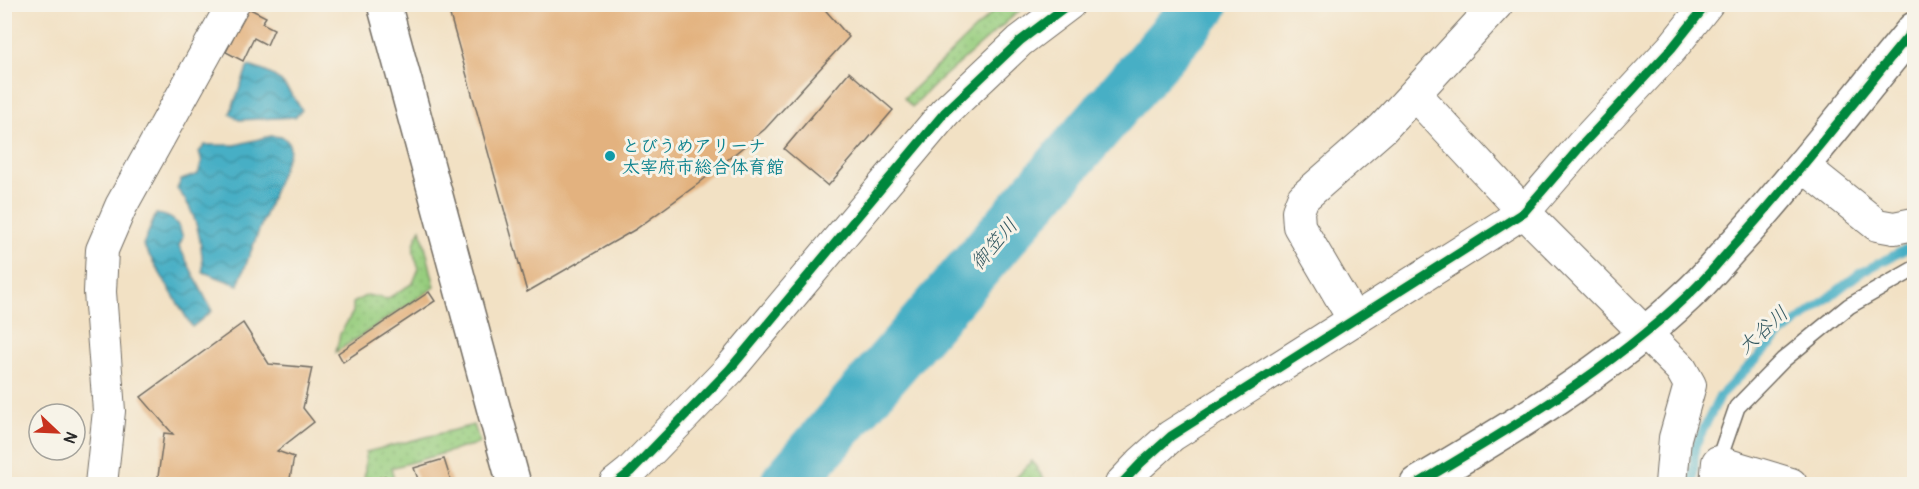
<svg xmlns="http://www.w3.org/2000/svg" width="1919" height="489" font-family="Pangolin,'Klee One',sans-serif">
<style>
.green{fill:url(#green-dots);stroke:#617c54;stroke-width:1.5}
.water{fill:url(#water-waves);stroke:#386d78;stroke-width:1.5}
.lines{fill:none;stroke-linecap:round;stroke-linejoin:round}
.stream{stroke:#46afc5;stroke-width:9}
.river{stroke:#46afc5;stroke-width:54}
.building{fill:#e3b27f}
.lane-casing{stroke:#716b61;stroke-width:18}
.street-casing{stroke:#716b61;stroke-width:34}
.secondary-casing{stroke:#716b61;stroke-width:36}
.lane{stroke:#fff;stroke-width:15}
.street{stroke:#fff;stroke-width:32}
.secondary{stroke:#fff;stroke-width:33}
.cycleway-casing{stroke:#f7f3e8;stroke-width:13}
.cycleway{stroke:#00873e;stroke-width:9}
.culture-dot{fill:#0f9aa8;stroke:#f7f3e8;stroke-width:2}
.labels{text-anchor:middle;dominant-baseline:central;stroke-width:6;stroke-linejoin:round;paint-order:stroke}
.culture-label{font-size:18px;font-weight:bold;fill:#0d838f;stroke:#f7f3e8;text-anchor:start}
.water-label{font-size:20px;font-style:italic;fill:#345961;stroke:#f7f3e8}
</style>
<defs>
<pattern id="green-dots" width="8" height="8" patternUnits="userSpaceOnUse" patternTransform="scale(1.5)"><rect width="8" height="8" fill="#97cd7e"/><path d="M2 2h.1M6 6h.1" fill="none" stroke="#82b06d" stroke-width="1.8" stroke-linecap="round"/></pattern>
<pattern id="water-waves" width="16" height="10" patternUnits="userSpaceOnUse" patternTransform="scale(1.5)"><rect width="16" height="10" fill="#46afc5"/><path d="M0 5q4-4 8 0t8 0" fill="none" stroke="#3b8fa0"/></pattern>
</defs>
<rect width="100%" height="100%" fill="#f7f3e8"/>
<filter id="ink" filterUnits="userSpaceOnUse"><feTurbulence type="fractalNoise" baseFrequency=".0167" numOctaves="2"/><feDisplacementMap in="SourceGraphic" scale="12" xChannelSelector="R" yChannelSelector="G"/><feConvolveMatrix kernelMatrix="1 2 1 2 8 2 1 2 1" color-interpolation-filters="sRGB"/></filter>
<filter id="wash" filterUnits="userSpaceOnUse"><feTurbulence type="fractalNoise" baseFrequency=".008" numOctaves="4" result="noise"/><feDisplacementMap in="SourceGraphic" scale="24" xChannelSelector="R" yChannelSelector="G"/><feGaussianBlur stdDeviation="1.35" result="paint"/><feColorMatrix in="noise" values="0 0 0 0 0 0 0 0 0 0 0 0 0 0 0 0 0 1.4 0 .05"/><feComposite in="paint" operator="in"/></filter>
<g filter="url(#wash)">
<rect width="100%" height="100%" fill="#f2e1c4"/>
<!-- green -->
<g class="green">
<path d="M 1000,5 L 1026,5 L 935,84 L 912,107 L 904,98 Z"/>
<path d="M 421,229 L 435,287 L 336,352 L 340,334 L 353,312 L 353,303 L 367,295 L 387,299 L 413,283 L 419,268 C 411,251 412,244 421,229 Z"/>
<path d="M 474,425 L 480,443 L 391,468 L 395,484 L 364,484 L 366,452 Z"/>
<path d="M 1032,461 L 1047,484 L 1010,484 Z"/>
</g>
<!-- water -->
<g class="water">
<path d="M 248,66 C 280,74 284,83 302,110 L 295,117 L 239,120 L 230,114 Z"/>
<path d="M 271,136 L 283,137 L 289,143 L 290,150 L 238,285 L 203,272 C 202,242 197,211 177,189 L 181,180 L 198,174 L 202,162 L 199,152 L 205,145 L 235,145 Z"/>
<path d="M 156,214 C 173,216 178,222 183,237 L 179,246 L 212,311 L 192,327 L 143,245 Z"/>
</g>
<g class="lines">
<!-- stream -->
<path class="stream" d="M 1693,484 L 1695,446 L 1720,396 L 1779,336 L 1860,273 L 1914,245"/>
<!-- river -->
<path class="river" d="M 787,484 L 1202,4"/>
</g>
<g id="blocks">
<!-- building -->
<g class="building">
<path d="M 460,4 L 820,4 L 849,37 L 765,129 L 698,184 L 636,229 L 527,292 L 450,15 Z"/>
<path d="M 248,8 L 266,17 L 262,23 L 274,29 L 267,45 L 254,38 L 243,61 L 226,52 Z"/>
<path d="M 849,72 L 893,110 L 828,186 L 784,149 Z"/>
<path d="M 429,292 L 435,301 L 343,362 L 338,353 Z"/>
<path d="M 243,323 L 269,364 L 312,368 L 303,408 L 314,422 L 277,451 L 294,457 L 289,484 L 157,484 L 164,433 L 173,434 L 141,397 Z"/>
<path d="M 444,459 L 452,484 L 425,484 L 424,481 L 419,482 L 414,468 Z"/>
<path d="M 385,476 L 387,484 L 373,484 L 372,480 Z"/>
</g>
</g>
</g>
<g filter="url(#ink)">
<use href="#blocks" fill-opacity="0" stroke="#716b61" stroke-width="1.5"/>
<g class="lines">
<defs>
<path id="lane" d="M 1718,462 L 1737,407 L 1783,360 L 1849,306 L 1914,269"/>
<g id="street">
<path d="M 1415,95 L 1524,212 L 1681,369 L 1690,385 L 1675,438 L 1671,484"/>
<path d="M 1803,166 L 1877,225 L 1894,228 L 1914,224"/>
<path d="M 1354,320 L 1299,226 L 1298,211 L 1303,198 L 1383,128 L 1497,4"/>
<path d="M 101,484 L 109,411 L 100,292 L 102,250 L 121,206 L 233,4"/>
<path d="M 615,484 L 630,472 L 729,370 L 945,112 L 1020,41 L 1069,4"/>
<path d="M 1121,484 L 1141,463 L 1171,436 L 1524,212 L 1581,146 L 1672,48 L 1707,4"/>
<path d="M 1716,484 L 1718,462 L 1791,484"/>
</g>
<g id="secondary">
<path d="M 384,4 L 514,484"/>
<path d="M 1417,484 C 1512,428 1608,371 1688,295 C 1706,279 1721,259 1737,242 C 1800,173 1855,100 1914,29"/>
</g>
</defs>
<!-- lane casing -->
<use href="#lane" class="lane-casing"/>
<!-- street casing -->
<use href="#street" class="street-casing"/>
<!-- secondary casing -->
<use href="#secondary" class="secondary-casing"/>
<!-- lane -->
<use href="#lane" class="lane"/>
<!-- street -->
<use href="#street" class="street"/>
<!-- secondary -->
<use href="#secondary" class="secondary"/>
<defs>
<g id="cycleway">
<path d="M 615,484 L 630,472 L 729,370 L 945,112 L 1020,41 L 1069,4"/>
<path d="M 1121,484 L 1141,463 L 1171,436 L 1524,212 L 1581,146 L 1672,48 L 1707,4"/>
<path d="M 1417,484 C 1512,428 1608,371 1688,295 C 1706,279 1721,259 1737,242 C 1800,173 1855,100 1914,29"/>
</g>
</defs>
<!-- cycleway casing -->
<use href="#cycleway" class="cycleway-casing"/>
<!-- cycleway -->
<use href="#cycleway" class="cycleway"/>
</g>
</g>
<!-- markers -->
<circle class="culture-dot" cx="610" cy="156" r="6"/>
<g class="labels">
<!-- culture labels -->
<g class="culture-label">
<text x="622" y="146">とびうめアリーナ<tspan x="622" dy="21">太宰府市総合体育館</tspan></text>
</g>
<!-- water labels -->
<g class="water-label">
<text transform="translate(994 244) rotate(-49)">御笠川</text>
<text transform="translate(1763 330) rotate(-42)">大谷川</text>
</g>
</g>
<!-- margin -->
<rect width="1919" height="489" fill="none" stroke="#f7f3e8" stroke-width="24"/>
<!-- north arrow -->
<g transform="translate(57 432) rotate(113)"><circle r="28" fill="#f7f3e8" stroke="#a5a39c" stroke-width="1.5"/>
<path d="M0-4.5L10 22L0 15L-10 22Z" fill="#c8321e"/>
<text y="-9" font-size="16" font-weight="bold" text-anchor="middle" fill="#2b2b2b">N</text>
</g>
</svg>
